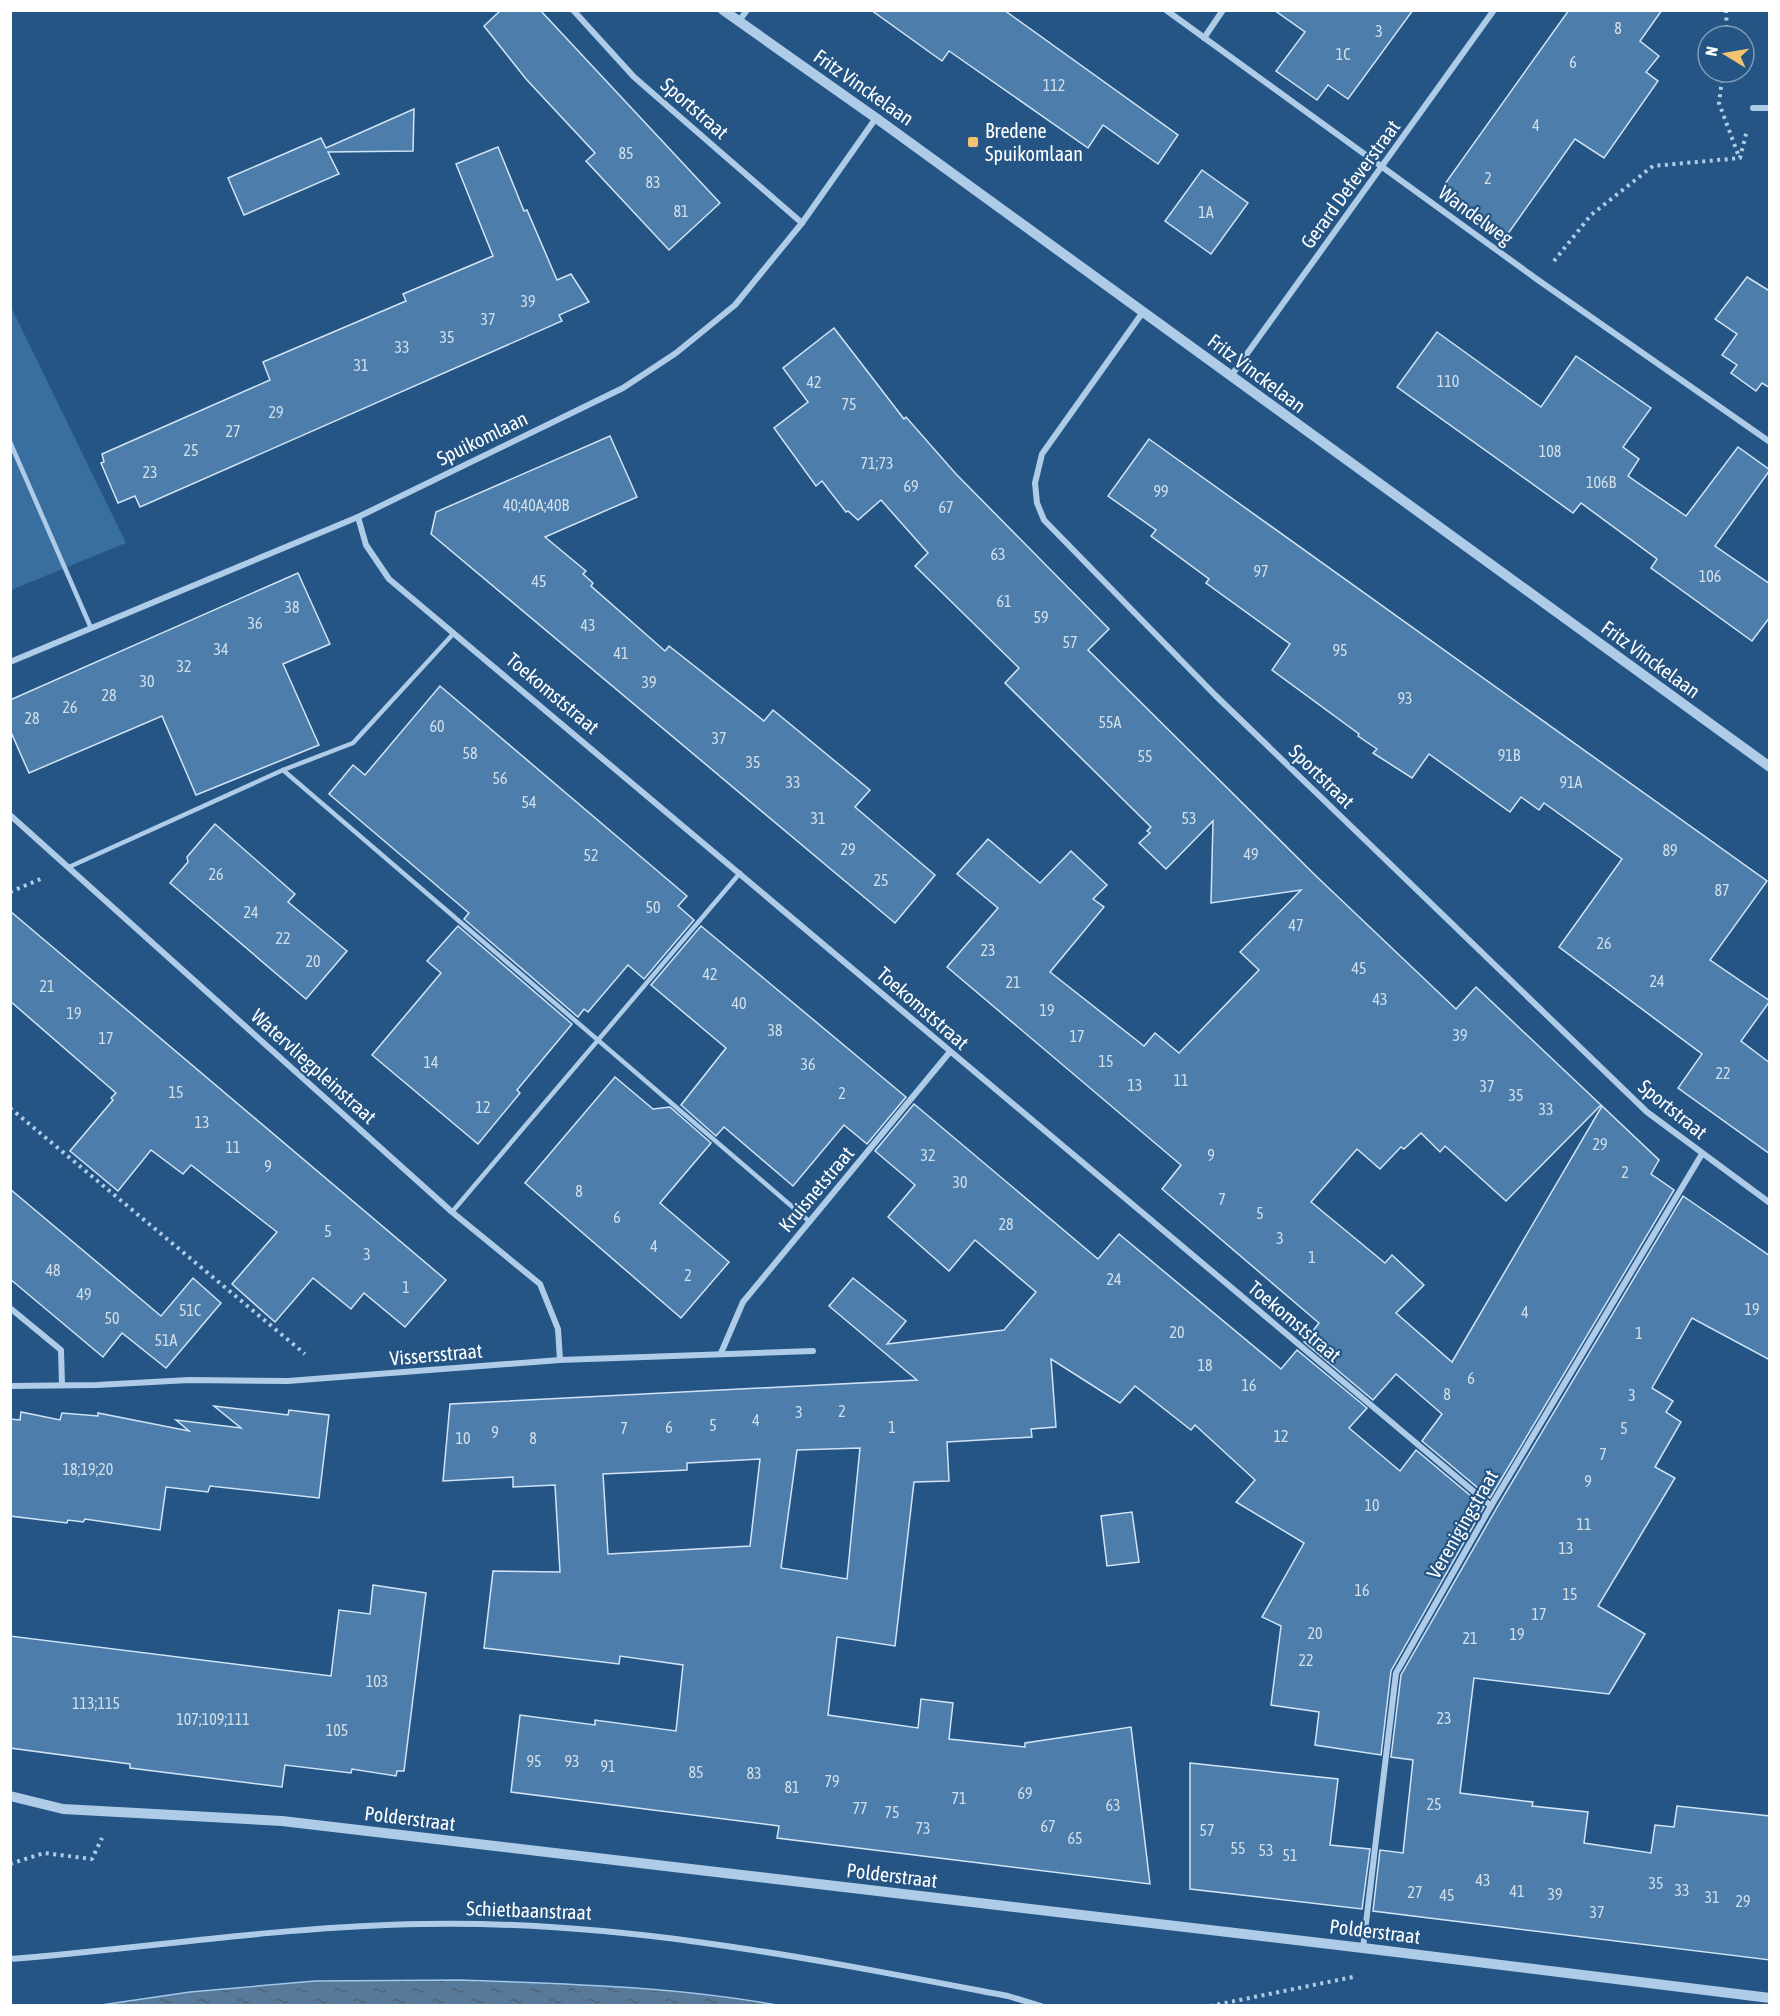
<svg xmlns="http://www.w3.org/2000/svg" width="1780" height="2016" font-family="'Asap Condensed',sans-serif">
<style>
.green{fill:#396ea0}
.water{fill:url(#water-ripples);stroke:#a2c7e8;stroke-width:1.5}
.building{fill:#4d7eab;stroke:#d1e4f6;stroke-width:1.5;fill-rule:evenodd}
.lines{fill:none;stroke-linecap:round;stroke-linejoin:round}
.path{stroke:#aecce8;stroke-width:4;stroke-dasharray:3 4.5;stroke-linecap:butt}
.service{stroke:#aecce8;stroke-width:4.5}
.minor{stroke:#aecce8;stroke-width:6}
.tertiary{stroke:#aecce8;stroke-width:10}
.poi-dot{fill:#f2c472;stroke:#255584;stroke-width:2}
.labels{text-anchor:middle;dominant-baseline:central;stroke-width:4.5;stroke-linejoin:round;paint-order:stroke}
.number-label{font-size:16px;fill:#d2dfea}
.street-label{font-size:20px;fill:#fff;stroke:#255584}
.poi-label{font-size:20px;fill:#fff;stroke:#255584;text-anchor:start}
</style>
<defs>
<pattern id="water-ripples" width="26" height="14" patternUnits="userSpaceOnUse" patternTransform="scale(1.5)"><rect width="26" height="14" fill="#57799a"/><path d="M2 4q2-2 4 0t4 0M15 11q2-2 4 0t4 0" fill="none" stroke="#526273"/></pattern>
</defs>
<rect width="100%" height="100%" fill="#255584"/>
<!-- green -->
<path class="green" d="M 10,305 L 126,543 L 11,590 L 10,590 Z"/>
<!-- water -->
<path class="water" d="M 460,1980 C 566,1984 672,1986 777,2005 L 101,2005 L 190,1992 L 315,1981 Z"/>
<!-- building -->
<g class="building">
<path d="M 501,10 L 540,10 L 720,203 L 669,250 L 586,161 L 595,153 L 526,79 L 484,26 Z"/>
<path d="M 871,10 L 1004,10 L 1178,135 L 1158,164 L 1103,125 L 1088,148 L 949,51 L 942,61 Z"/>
<path d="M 1274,10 L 1413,10 L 1348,99 L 1328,85 L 1317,100 L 1276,71 L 1305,32 Z"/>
<path d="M 1569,10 L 1662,10 L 1640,41 L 1659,56 L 1646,72 L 1658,81 L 1604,158 L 1575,139 L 1507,235 L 1442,188 Z"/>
<path d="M 414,109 L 413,151 L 328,152 L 339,174 L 244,215 L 228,178 L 321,138 L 326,148 Z"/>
<path d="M 498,147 L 524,211 L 527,210 L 557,280 L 571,274 L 589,302 L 559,315 L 562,321 L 140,507 L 135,496 L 118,503 L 101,463 L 104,462 L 102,454 L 270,380 L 263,362 L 406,301 L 403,294 L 493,256 L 456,164 Z"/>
<path d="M 1202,170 L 1248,203 L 1211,254 L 1165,221 Z"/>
<path d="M 1747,277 L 1768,290 L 1770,288 L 1770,388 L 1762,383 L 1756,391 L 1731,373 L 1737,365 L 1722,355 L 1737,334 L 1715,319 Z"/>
<path d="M 834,328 L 904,419 L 906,417 L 956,474 L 1109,629 L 1088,650 L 1316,876 L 1456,1009 L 1476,987 L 1601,1105 L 1506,1201 L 1445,1146 L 1440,1152 L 1421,1133 L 1404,1149 L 1401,1147 L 1380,1169 L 1357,1149 L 1311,1202 L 1385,1263 L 1392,1255 L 1424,1285 L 1396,1313 L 1452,1362 L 1602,1106 L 1659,1160 L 1651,1174 L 1674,1190 L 1490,1498 L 1422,1441 L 1442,1414 L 1396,1374 L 1373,1400 L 1304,1342 L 1319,1323 L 1162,1189 L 1181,1165 L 947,967 L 998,908 L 957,874 L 988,839 L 1040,883 L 1071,851 L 1107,885 L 1093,899 L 1104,907 L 1050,972 L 1144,1046 L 1155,1033 L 1179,1053 L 1259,970 L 1240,952 L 1301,890 L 1211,903 L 1213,821 L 1166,869 L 1139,843 L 1150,833 L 1147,831 L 1151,827 L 1005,683 L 1019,668 L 915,566 L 928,553 L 881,500 L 858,520 L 848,511 L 846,512 L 822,481 L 816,486 L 774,428 L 808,402 L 783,368 Z"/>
<path d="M 1437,332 L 1541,407 L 1576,356 L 1651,408 L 1623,447 L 1639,459 L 1628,476 L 1686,516 L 1738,447 L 1770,470 L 1715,546 L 1770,584 L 1770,617 L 1752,641 L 1651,568 L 1657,559 L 1581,503 L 1573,513 L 1397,387 Z"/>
<path d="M 610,436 L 637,497 L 545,537 L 586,571 L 583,574 L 593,583 L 591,586 L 665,651 L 669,646 L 764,721 L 773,710 L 870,790 L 855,807 L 935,875 L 895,923 L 431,534 L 436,512 Z"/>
<path d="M 1149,439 L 1767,881 L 1710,960 L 1770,1001 L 1741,1041 L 1770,1063 L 1770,1154 L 1678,1088 L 1702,1054 L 1559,947 L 1622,859 L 1544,803 L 1539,810 L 1521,797 L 1510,812 L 1429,754 L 1412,778 L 1373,753 L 1377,749 L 1358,736 L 1359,734 L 1272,670 L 1290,644 L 1206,583 L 1209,579 L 1151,536 L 1156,530 L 1108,496 Z"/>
<path d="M 298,573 L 330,644 L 283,664 L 319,745 L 196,795 L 162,716 L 29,773 L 10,730 L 10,700 Z"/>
<path d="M 440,686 L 687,896 L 678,906 L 694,920 L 644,979 L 628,965 L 588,1012 L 584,1009 L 578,1017 L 464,919 L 469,913 L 329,794 L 353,765 L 365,775 Z"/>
<path d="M 215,824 L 295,894 L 288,902 L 347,951 L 306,999 L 170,883 L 188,862 L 187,857 Z"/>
<path d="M 10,911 L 446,1280 L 405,1327 L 364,1293 L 351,1309 L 313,1278 L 275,1322 L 232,1284 L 277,1232 L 191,1165 L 183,1174 L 151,1150 L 118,1191 L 70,1151 L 113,1100 L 111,1098 L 116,1093 L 10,1001 Z"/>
<path d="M 458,926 L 572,1024 L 517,1090 L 520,1093 L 478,1144 L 372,1055 L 441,973 L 427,961 Z"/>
<path d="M 701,926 L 906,1097 L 867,1144 L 844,1125 L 793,1186 L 724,1127 L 716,1136 L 681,1105 L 726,1048 L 651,985 Z"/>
<path d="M 615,1077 L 653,1109 L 670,1107 L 711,1143 L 660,1203 L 729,1262 L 681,1318 L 525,1183 Z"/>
<path d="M 914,1104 L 1098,1259 L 1119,1234 L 1281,1369 L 1297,1350 L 1367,1408 L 1349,1428 L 1400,1471 L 1416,1450 L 1484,1507 L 1391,1671 L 1381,1755 L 1315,1745 L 1319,1712 L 1271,1705 L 1281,1626 L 1262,1617 L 1304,1543 L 1236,1502 L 1255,1480 L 1195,1425 L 1191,1430 L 1135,1386 L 1120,1403 L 1051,1359 L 1056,1427 L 1031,1429 L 1032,1437 L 947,1442 L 949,1481 L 914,1482 L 895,1646 L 837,1637 L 828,1715 L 918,1728 L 921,1699 L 953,1703 L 949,1739 L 1025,1747 L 1025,1743 L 1131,1727 L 1150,1884 L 777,1838 L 779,1826 L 511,1792 L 520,1715 L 595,1725 L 595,1720 L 676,1731 L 683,1665 L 620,1656 L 619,1664 L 484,1648 L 493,1571 L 560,1572 L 555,1485 L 513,1487 L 513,1477 L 443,1481 L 450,1404 L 917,1380 L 829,1306 L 853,1278 L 906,1321 L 887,1344 L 1004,1330 L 1036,1292 L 975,1240 L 949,1271 L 888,1217 L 915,1185 L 875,1151 ZM 860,1448 L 847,1579 L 781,1568 L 797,1450 ZM 760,1459 L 750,1546 L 608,1554 L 603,1474 L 687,1470 L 687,1463 Z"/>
<path d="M 10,1189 L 161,1316 L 193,1278 L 221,1303 L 166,1368 L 122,1333 L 103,1357 L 10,1279 Z"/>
<path d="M 1683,1196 L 1770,1256 L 1770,1360 L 1692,1318 L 1652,1388 L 1673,1401 L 1666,1412 L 1681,1422 L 1655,1467 L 1675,1478 L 1598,1606 L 1645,1634 L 1609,1694 L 1474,1678 L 1460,1793 L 1533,1802 L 1532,1806 L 1588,1812 L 1584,1843 L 1651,1853 L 1655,1825 L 1674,1827 L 1677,1806 L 1770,1816 L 1770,1960 L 1373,1911 L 1380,1850 L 1403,1853 L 1413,1760 L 1391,1757 L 1401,1675 L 1496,1509 Z"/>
<path d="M 214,1406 L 288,1415 L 289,1410 L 329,1415 L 319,1498 L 210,1486 L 208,1492 L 166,1487 L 160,1530 L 85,1519 L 83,1522 L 68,1520 L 67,1523 L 10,1516 L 10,1419 L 20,1420 L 21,1412 L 60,1420 L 62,1413 L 98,1416 L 98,1413 L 189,1431 L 176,1420 L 241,1428 Z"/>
<path d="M 1132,1512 L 1139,1562 L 1107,1566 L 1101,1516 Z"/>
<path d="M 373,1585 L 426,1593 L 404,1771 L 397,1771 L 396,1776 L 352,1769 L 351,1773 L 285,1765 L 282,1787 L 130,1768 L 130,1764 L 10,1748 L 10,1636 L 331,1676 L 339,1610 L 370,1614 Z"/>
<path d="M 1190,1763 L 1338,1779 L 1330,1845 L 1370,1849 L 1362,1909 L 1190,1889 Z"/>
</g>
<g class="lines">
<!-- path -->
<g class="path">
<path d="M 1726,10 L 1727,36"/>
<path d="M 1723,72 L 1719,103 L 1739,157"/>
<path d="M 1554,261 L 1591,215 L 1653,166 L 1740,158 L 1747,130"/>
<path d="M 10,892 L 43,878"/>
<path d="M 10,1108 L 305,1354"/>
<path d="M 10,1864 L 44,1853 L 92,1859 L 102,1838"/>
<path d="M 1210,2006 L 1353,1977"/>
</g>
<!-- service -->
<g class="service">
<path d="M 10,442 L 91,628"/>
<path d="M 283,770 L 810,1222"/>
<path d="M 69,867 L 283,770 L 353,743 L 454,633"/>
<path d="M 452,1212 L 740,873"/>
</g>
<!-- minor -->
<g class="minor">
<path d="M 573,10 L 634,77 L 802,223"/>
<path d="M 1166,10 L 1538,280 L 1770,442"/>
<path d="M 739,21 L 747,10"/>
<path d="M 1204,38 L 1223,10"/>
<path d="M 1753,108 L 1770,108"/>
<path d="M 1143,312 L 1042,454 L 1035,483 L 1037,503 L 1044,520 L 1215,695 L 1647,1112 L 1770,1203"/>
<path d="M 1231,376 L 1494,10"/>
<path d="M 358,517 L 366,545 L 389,579 L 1491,1506"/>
<path d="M 10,662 L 358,517 L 623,388 L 676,353 L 735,305 L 802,223 L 876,118"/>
<path d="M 10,815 L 452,1212 L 540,1284 L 558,1329 L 560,1360"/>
<path d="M 10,1308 L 61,1350 L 62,1385"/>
<path d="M 721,1353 L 743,1302 L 949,1053"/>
<path d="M 10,1386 L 97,1385 L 189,1380 L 288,1381 L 560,1360 L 813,1351"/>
<path d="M 1363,1948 L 1396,1673 L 1491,1506 L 1702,1154"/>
<path d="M 10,1959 C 148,1948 285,1926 423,1924 C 621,1920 814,1959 1008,1996 L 1041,2006"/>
</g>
<!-- tertiary -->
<g class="tertiary">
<path d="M 723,10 L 876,118 L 1770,767"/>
<path d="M 10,1796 L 63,1809 L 282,1821 L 1363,1948 L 1770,1998"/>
</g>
</g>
<!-- markers -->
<rect class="poi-dot" x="967" y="136" width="12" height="12" rx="3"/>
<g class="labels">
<!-- number labels -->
<g class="number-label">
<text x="1618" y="28">8</text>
<text x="1379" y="31">3</text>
<text x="1343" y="54">1C</text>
<text x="1573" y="62">6</text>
<text x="1054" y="85">112</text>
<text x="1536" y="125">4</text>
<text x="626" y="153">85</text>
<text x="1488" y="178">2</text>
<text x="653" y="182">83</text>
<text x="681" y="211">81</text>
<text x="1206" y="212">1A</text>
<text x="528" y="301">39</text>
<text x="488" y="319">37</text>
<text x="447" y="337">35</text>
<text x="402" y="347">33</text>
<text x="361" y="365">31</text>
<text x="1448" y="381">110</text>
<text x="814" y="382">42</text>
<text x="849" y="404">75</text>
<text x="276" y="412">29</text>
<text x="233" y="431">27</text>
<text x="191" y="450">25</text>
<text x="1550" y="451">108</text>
<text x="877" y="463">71;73</text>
<text x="150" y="472">23</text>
<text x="1601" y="482">106B</text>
<text x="911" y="486">69</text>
<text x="1161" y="491">99</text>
<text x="536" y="505">40;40A;40B</text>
<text x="946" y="507">67</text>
<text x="998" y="554">63</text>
<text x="1261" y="571">97</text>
<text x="1710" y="576">106</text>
<text x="539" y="581">45</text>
<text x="1004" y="601">61</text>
<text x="292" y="607">38</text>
<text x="1041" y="617">59</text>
<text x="255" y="623">36</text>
<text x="588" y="625">43</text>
<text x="1070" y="642">57</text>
<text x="221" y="649">34</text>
<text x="1340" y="650">95</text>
<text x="621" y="653">41</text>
<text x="184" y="666">32</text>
<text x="147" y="681">30</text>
<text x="649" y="682">39</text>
<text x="109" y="695">28</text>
<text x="1405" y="698">93</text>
<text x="70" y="707">26</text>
<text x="32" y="718">28</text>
<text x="1110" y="722">55A</text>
<text x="437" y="726">60</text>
<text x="719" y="738">37</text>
<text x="470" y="753">58</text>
<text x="1509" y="755">91B</text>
<text x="1145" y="756">55</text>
<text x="753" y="762">35</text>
<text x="500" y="778">56</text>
<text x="793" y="782">33</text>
<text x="1571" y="782">91A</text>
<text x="529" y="802">54</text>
<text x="818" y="818">31</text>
<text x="1189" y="818">53</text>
<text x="848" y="849">29</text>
<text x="1670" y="850">89</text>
<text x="1251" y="854">49</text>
<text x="591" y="855">52</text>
<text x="216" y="874">26</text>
<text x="881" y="880">25</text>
<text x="1722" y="890">87</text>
<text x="653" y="907">50</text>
<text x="251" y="912">24</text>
<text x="1296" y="925">47</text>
<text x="283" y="938">22</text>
<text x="1604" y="943">26</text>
<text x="988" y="950">23</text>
<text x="313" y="961">20</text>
<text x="1359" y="968">45</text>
<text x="710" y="974">42</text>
<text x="1657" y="981">24</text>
<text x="1013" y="982">21</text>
<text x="47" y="986">21</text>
<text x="1380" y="999">43</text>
<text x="739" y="1003">40</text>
<text x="1047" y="1010">19</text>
<text x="74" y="1013">19</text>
<text x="775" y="1030">38</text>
<text x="1460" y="1035">39</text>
<text x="1077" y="1036">17</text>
<text x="106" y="1038">17</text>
<text x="1106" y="1061">15</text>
<text x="431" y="1062">14</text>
<text x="808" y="1064">36</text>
<text x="1723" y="1073">22</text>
<text x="1181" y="1080">11</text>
<text x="1135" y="1085">13</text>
<text x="1487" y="1086">37</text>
<text x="176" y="1092">15</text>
<text x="842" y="1093">2</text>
<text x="1516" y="1095">35</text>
<text x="483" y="1107">12</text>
<text x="1546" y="1109">33</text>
<text x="202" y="1122">13</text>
<text x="1600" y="1144">29</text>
<text x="233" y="1147">11</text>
<text x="928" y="1155">32</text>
<text x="1211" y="1155">9</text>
<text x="268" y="1166">9</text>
<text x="1625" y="1172">2</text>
<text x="960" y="1182">30</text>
<text x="579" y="1191">8</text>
<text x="1222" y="1199">7</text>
<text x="1260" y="1213">5</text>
<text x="617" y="1217">6</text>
<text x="1006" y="1224">28</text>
<text x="328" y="1231">5</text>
<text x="1280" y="1238">3</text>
<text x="654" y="1246">4</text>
<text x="367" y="1254">3</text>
<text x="1312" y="1257">1</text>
<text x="53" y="1270">48</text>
<text x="688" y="1275">2</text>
<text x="1114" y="1279">24</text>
<text x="406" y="1287">1</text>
<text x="84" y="1294">49</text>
<text x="1752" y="1309">19</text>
<text x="190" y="1310">51C</text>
<text x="1525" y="1312">4</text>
<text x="112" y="1318">50</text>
<text x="1177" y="1332">20</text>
<text x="1639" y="1333">1</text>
<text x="166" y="1340">51A</text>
<text x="1205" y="1365">18</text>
<text x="1471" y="1378">6</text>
<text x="1249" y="1385">16</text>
<text x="1447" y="1394">8</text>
<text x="1632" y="1395">3</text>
<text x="842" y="1411">2</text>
<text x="799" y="1412">3</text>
<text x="756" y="1420">4</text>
<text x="713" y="1425">5</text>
<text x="669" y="1427">6</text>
<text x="892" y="1427">1</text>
<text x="624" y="1428">7</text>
<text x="1624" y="1428">5</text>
<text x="495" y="1432">9</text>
<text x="1281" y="1436">12</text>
<text x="463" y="1438">10</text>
<text x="533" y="1438">8</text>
<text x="1603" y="1454">7</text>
<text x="88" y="1469">18;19;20</text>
<text x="1588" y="1481">9</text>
<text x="1372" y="1505">10</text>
<text x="1584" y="1524">11</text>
<text x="1566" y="1548">13</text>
<text x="1362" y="1590">16</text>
<text x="1570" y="1594">15</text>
<text x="1539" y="1614">17</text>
<text x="1315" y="1633">20</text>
<text x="1517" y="1634">19</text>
<text x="1470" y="1638">21</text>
<text x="1306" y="1660">22</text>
<text x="377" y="1681">103</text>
<text x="96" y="1703">113;115</text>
<text x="1444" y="1718">23</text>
<text x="213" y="1719">107;109;111</text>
<text x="337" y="1730">105</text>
<text x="534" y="1761">95</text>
<text x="572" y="1761">93</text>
<text x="608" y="1766">91</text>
<text x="696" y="1772">85</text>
<text x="754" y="1773">83</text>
<text x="832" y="1781">79</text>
<text x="792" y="1787">81</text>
<text x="1025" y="1793">69</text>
<text x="959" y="1798">71</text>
<text x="1434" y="1804">25</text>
<text x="1113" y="1805">63</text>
<text x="860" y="1808">77</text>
<text x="892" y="1812">75</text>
<text x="1048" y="1826">67</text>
<text x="923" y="1828">73</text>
<text x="1207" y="1830">57</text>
<text x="1075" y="1838">65</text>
<text x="1238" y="1848">55</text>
<text x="1266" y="1850">53</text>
<text x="1290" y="1855">51</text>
<text x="1483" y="1880">43</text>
<text x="1656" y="1883">35</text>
<text x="1682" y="1890">33</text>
<text x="1517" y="1891">41</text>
<text x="1415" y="1892">27</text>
<text x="1555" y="1894">39</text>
<text x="1447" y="1895">45</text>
<text x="1712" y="1897">31</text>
<text x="1743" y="1901">29</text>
<text x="1597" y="1912">37</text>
</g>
<!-- street labels -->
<g class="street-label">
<text transform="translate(864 87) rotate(35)">Fritz Vinckelaan</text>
<text transform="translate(695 108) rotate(41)">Sportstraat</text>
<text transform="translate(1350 184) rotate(-54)">Gerard Defeverstraat</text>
<text transform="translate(1476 215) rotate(36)">Wandelweg</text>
<text transform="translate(1257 373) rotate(37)">Fritz Vinckelaan</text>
<text transform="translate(482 438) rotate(-26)">Spuikomlaan</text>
<text transform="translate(1651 659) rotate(36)">Fritz Vinckelaan</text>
<text transform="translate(553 693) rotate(40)">Toekomststraat</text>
<text transform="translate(1322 776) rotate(44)">Sportstraat</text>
<text transform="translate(923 1008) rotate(41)">Toekomststraat</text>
<text transform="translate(314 1066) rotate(42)">Watervliegpleinstraat</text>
<text transform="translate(1673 1109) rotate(39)">Sportstraat</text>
<text transform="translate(816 1189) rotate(-50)">Kruisnetstraat</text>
<text transform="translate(1295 1321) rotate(40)">Toekomststraat</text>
<text transform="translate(436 1354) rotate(-5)">Vissersstraat</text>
<text transform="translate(1462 1524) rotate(-60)">Verenigingstraat</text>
<text transform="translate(410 1818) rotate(7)">Polderstraat</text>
<text transform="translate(892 1875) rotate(7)">Polderstraat</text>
<text transform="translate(529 1910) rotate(2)">Schietbaanstraat</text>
<text transform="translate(1375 1931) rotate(7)">Polderstraat</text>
</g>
<!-- poi labels -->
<g class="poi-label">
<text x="985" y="130">Bredene<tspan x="985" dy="23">Spuikomlaan</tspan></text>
</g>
</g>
<!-- border -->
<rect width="1780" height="2016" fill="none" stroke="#ffffff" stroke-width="24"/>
<!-- north arrow -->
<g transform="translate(1726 54) rotate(281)"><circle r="28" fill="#255584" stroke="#7c99b5" stroke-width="1.5"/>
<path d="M0-4.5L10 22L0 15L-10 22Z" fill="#f2c472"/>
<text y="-9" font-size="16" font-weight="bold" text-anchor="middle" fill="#ffffff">N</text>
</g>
</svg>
